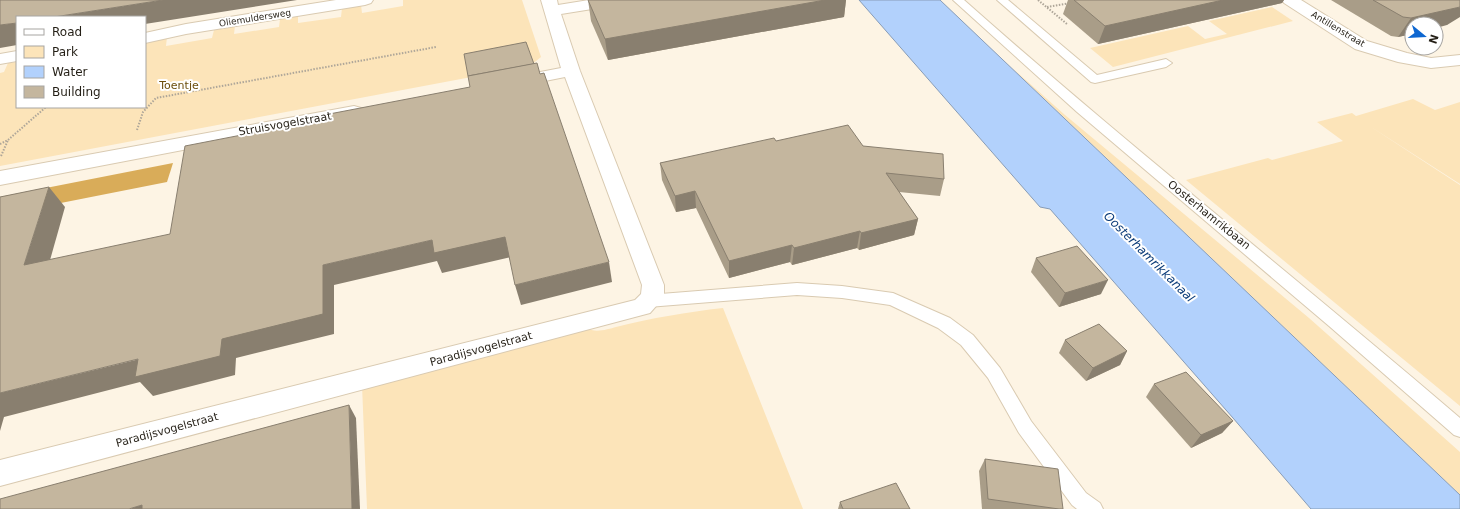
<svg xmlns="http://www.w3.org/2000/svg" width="1460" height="509" font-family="'DejaVu Sans',sans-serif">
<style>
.green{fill:#fce4b9}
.forest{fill:#d9ac59}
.water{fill:#b2d1fc;stroke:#879cb7}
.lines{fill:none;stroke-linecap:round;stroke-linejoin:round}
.service-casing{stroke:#d9cab1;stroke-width:2}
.minor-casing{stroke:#d9cab1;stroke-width:2}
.path{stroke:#aea699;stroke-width:2;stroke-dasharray:1.5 1.5;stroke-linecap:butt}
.service{fill:#fff;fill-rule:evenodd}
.minor{fill:#fff;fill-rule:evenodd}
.wall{fill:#a99d88}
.shaded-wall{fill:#897f6f}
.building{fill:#c4b69e;stroke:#897f6f}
.labels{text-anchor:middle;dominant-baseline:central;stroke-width:4;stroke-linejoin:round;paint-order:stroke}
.far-street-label{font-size:9px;fill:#241f16;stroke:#fff}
.park-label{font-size:11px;fill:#6c4e0c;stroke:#fff}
.street-label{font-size:11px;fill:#241f16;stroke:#fff}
.water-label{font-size:12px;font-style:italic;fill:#0c3c79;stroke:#fff}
</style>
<rect width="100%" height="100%" fill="#fdf4e4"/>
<!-- green -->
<g class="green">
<path d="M 403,0 L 522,0 L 541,57 L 530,66 L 0,166 L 0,73 L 4,72 L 8,63 L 17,62 L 17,107 L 145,107 L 145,41 L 167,37 L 166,46 L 212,38 L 214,30 L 235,26 L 234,34 L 279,27 L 280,19 L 298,16 L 298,23 L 341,17 L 342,8 L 361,5 L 362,13 L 403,6 Z"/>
<path d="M 1272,7 L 1293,21 L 1113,67 L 1090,48 L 1188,26 L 1205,39 L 1227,34 L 1209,21 Z"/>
<path d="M 1008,64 L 1065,115 L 1309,318 L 1460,452 L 1460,495 Z"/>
<path d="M 1413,99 L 1435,110 L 1460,102 L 1460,184 L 1368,125 L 1460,185 L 1460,406 L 1186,180 L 1268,158 L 1272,160 L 1343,141 L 1317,122 L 1352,113 L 1356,116 Z"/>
<path d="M 723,308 L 803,509 L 367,509 L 362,385 L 589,329 C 596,333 609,329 616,327 C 652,318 687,312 723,308 Z"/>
</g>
<!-- forest -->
<path class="forest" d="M 173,163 L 167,182 L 0,215 L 0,197 Z"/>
<!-- water -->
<path class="water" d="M 859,0 L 940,0 L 1460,495 L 1460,509 L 1311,509 L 1233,418 L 1050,209 L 1040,207 Z"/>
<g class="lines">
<defs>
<g id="service">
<path d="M 953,0 L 964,0 C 1126,144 1296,277 1460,418 L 1460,437 L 1454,435 L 1329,326 L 1077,112 Z"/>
<path d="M 997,0 L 1008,0 L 1097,75 L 1166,59 L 1172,63 L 1166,67 L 1095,83 L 1091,82 Z"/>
<path d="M 797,283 L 842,286 L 893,293 L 950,318 L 973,335 L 1000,368 L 1031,421 L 1086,493 L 1100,503 L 1103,509 L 1077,509 L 1072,505 L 1019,433 L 988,378 L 961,345 L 938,328 L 890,305 L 842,298 L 797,295 L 648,307 L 642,305 L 640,301 L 642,297 L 648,295 Z"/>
</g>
<g id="minor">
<path d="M 336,0 L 373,0 L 371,3 L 365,5 L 186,34 L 145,43 L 145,33 L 186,24 Z"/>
<path d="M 541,0 L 557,0 L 558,5 L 589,0 L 625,0 L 623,3 L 617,5 L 561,14 L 580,71 L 664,285 L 664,297 L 650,313 L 0,486 L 0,460 L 635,300 L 641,294 L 642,285 L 565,77 L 515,87 L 509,86 L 506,82 L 509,78 L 561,68 Z"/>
<path d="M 1282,0 L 1301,0 L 1367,41 L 1407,53 L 1431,58 L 1460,55 L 1460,65 L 1431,68 L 1398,62 L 1355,49 L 1284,3 Z"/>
<path d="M 17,51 L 17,61 L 0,64 L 0,54 Z"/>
<path d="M 354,106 L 361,108 L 363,112 L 361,116 L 0,185 L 0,171 Z"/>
</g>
</defs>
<!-- service casing -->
<use href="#service" class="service-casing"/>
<!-- minor casing -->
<use href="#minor" class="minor-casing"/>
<!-- path -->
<g class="path">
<path d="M 1038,0 L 1067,24"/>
<path d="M 1047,7 L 1070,3"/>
<path d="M 137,130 L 143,112 L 156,98 L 436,47"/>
<path d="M 0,144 L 8,140 L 46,107"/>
<path d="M 1,156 L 8,140"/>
</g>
<!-- service -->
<use href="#service" class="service"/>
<!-- minor -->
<use href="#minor" class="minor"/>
</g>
<!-- wall -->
<g class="wall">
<path d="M 588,0 L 846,0 L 844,17 L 608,60 L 591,21 Z"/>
<path d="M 1068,0 L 1284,0 L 1282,3 L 1098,44 L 1063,14 Z"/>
<path d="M 1331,0 L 1460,0 L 1447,25 L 1412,24 L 1412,34 L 1398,37 L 1391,36 Z"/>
<path d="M 776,141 L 944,179 L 940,196 L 899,192 L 918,219 L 914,235 L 859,250 L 857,248 L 792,265 L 790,262 L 729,278 L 696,208 L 676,212 L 662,180 L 660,163 Z"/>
<path d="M 1036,258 L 1101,294 L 1059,307 L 1031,272 Z"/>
<path d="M 1065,340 L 1127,351 L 1120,365 L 1086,381 L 1059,353 Z"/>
<path d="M 1154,384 L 1233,421 L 1222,433 L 1191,448 L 1146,397 Z"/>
<path d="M 985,459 L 1063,509 L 982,509 L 979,471 Z"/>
<path d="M 840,502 L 910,509 L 838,509 Z"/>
</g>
<!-- shaded-wall -->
<g class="shaded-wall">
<path d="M 163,0 L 297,0 L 145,24 L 145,17 L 54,17 Z"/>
<path d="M 825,0 L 846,0 L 844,17 L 608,60 L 605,39 Z"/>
<path d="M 1223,0 L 1284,0 L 1282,3 L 1098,44 L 1105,26 Z"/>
<path d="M 1460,7 L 1460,17 L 1447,25 L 1436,28 L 1436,24 L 1412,24 L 1412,34 L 1398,37 L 1411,18 Z"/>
<path d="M 17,23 L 17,45 L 0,48 L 0,25 Z"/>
<path d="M 49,187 L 65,207 L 43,285 L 24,265 Z"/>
<path d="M 695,191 L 696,208 L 676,212 L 675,196 Z"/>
<path d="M 918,219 L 914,235 L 859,250 L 861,233 Z"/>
<path d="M 860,231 L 857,248 L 792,265 L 794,248 Z"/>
<path d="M 505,237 L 511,257 L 442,273 L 437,261 L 334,285 L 334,334 L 236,358 L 235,375 L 153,396 L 140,382 L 4,417 L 0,431 L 0,393 L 222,339 L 323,265 L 432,240 Z"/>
<path d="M 792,245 L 790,262 L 729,278 L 729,261 Z"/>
<path d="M 609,262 L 612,282 L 521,305 L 515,285 Z"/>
<path d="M 1108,280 L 1101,294 L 1059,307 L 1065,293 Z"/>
<path d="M 1127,351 L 1120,365 L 1086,381 L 1093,368 Z"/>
<path d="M 349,405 L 356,418 L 360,509 L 352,509 Z"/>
<path d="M 1233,421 L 1222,433 L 1191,448 L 1201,435 Z"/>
<path d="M 142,505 L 146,509 L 129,509 Z"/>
</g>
<!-- building -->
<g class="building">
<path d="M 0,0 L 163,0 L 54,17 L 17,17 L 17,23 L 0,25 Z"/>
<path d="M 588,0 L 825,0 L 605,39 Z"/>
<path d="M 1074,0 L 1223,0 L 1105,26 Z"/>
<path d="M 1373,0 L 1460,0 L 1460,7 L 1411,18 L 1403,17 Z"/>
<path d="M 526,42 L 534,64 L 468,76 L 464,54 Z"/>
<path d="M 537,63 L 540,74 L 544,73 L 609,262 L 515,285 L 505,237 L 434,253 L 432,240 L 323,265 L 323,314 L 222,339 L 220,356 L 135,377 L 138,359 L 0,393 L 0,197 L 49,187 L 24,265 L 170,234 L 185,146 L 324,119 L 324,115 L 470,87 L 468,76 Z"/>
<path d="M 848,125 L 863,146 L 943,154 L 944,179 L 886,173 L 918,219 L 861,233 L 860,231 L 794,248 L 792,245 L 729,261 L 695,191 L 675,196 L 660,163 L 774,138 L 776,141 Z"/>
<path d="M 1077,246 L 1108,280 L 1065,293 L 1036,258 Z"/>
<path d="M 1099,324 L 1127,351 L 1093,368 L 1065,340 Z"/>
<path d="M 1186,372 L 1233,421 L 1201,435 L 1154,384 Z"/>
<path d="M 349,405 L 352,509 L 142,509 L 142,505 L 129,509 L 0,509 L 0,499 Z"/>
<path d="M 985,459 L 1058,469 L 1063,509 L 1059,509 L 988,499 Z"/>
<path d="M 896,483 L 910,509 L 843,509 L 840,502 Z"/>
</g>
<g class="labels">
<!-- far-street labels -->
<g class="far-street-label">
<text transform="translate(255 18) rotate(-9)">Oliemuldersweg</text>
<text transform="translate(1338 29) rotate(31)">Antillenstraat</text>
</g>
<!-- park labels -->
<g class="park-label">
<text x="179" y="85">Toentje</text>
</g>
<!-- street labels -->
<g class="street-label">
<text transform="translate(285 124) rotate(-10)">Struisvogelstraat</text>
<text transform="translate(1209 215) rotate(39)">Oosterhamrikbaan</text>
<text transform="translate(481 349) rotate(-15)">Paradijsvogelstraat</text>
<text transform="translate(167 430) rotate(-15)">Paradijsvogelstraat</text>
</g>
<!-- water labels -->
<g class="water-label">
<text transform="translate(1149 257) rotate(45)">Oosterhamrikkanaal</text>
</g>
</g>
<!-- legend -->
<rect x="16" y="16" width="130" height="92" fill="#ffffff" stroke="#a7a5a2"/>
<rect x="24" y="29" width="20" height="6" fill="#ffffff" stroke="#a7a5a2"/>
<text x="52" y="36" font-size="12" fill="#241f16">Road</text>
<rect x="24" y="46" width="20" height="12" fill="#fce4b9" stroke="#a7a5a2"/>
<text x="52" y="56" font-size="12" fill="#241f16">Park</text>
<rect x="24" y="66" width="20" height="12" fill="#b2d1fc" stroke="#a7a5a2"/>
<text x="52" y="76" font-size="12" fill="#241f16">Water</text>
<rect x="24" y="86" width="20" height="12" fill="#c4b69e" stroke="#a7a5a2"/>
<text x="52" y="96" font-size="12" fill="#241f16">Building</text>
<!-- north arrow -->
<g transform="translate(1424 36) rotate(108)"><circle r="19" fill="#ffffff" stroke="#a7a5a2"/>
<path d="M0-3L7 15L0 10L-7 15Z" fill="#0e67d1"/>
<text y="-6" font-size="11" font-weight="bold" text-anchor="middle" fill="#241f16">N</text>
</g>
</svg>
